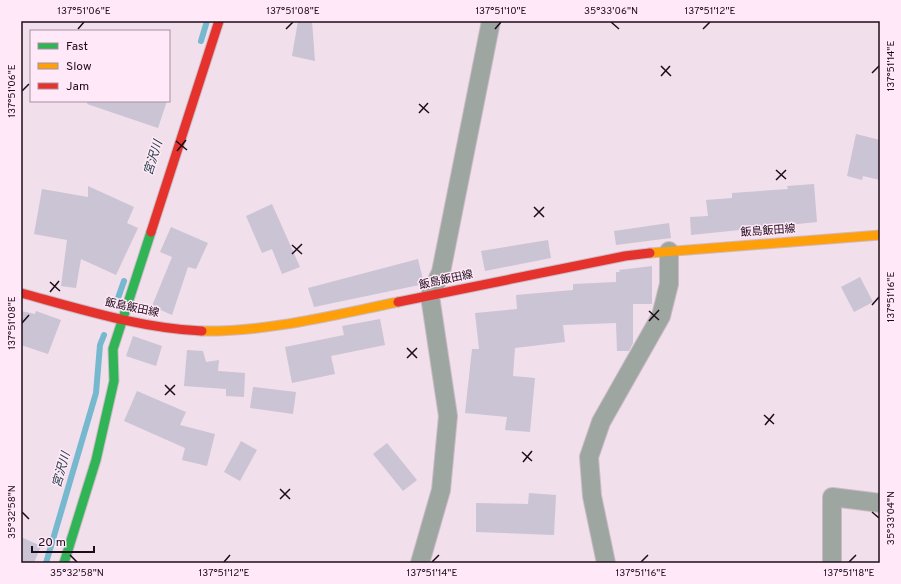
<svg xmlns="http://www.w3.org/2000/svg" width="901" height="584" font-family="Overpass,'Noto Sans JP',sans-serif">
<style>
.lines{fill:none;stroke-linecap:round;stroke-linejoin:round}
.stream{stroke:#76b8ce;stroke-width:6}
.building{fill:#cac4d4}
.street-casing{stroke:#cabbc5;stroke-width:20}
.fast-casing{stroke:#cabbc5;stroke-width:11}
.slow-casing{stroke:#cabbc5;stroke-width:11}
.jam-casing{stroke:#cabbc5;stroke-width:11}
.street{stroke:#9ea6a1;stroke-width:18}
.fast{stroke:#30b455;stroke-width:9}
.slow{stroke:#ff9f0a;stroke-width:9}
.jam{stroke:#e5322d;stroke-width:9}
.ticks{fill:none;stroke:#1f0c1a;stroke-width:1.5}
.labels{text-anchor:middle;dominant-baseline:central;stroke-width:3;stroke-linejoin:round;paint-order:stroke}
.street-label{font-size:11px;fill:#1f0c1a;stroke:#ffe8f7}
.water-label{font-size:12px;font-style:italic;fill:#203f47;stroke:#ffe8f7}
.neatline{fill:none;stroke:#1f0c1a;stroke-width:1.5}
.ticks-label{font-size:10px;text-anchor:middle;fill:#1f0c1a}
</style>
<rect width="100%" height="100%" fill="#f1dfeb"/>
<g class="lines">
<!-- stream -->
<g class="stream">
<path d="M 201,41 L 207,21"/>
<path d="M 117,301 L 124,281"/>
<path d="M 46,563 L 96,393 L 100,345 L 104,335"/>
</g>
</g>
<!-- building -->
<g class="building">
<path d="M 298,21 L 312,21 L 315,61 L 292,56 Z"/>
<path d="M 88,101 L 167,101 L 158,128 L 87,104 Z"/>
<path d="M 856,134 L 880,140 L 880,180 L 863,176 L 862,180 L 847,176 Z"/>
<path d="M 814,184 L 817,222 L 691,235 L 690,217 L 708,216 L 706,200 L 732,198 L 732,193 L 788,189 L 787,186 Z"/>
<path d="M 88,186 L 134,207 L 127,223 L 138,228 L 116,275 L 81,259 L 76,288 L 61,286 L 67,240 L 34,234 L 42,189 L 88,197 Z"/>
<path d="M 272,204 L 300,267 L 282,274 L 272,249 L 262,253 L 246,216 Z"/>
<path d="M 669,223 L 671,238 L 616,245 L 614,231 Z"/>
<path d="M 171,227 L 208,243 L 196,269 L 188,267 L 172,315 L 152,306 L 172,257 L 160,252 Z"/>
<path d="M 548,240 L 551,258 L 485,271 L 481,251 Z"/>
<path d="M 418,259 L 424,284 L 314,307 L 308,288 Z"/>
<path d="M 652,266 L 652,304 L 633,304 L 633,343 L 629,351 L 617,351 L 616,323 L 563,325 L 565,342 L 515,348 L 513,376 L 535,378 L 530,432 L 505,430 L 507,417 L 465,413 L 472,349 L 479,349 L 475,313 L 517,309 L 516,295 L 573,290 L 573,284 L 616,282 L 616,272 L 620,272 L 619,270 Z"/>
<path d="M 860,277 L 873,302 L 854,312 L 841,287 Z"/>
<path d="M 21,311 L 35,314 L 36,311 L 61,320 L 48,354 L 21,345 Z"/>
<path d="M 380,319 L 385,345 L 331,356 L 335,374 L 292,383 L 285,347 L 344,335 L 342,326 Z"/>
<path d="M 133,336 L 162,346 L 156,366 L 126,356 Z"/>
<path d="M 187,350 L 203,351 L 206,362 L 219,360 L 218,371 L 245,373 L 244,397 L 226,396 L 226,389 L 184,386 Z"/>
<path d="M 253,387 L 296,392 L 293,414 L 250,408 Z"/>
<path d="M 137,391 L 186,412 L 180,425 L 215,434 L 207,466 L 182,460 L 185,448 L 124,421 Z"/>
<path d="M 241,441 L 257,450 L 240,481 L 224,472 Z"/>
<path d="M 387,443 L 417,480 L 403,491 L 373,454 Z"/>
<path d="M 529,493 L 556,495 L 554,535 L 476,532 L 476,503 L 528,504 Z"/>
<path d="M 21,537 L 41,546 L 34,563 L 21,563 Z"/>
</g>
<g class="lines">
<defs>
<g id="street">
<path d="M 420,563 L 441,490 L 448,416 L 430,296 L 441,272 L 491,21"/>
<path d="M 606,563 L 592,496 L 589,457 L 601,422 L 661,316 L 669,284 L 669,251"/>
<path d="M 832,563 L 832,497 L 880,503"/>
</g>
<path id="fast" d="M 64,563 L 96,460 L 114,381 L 113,349 L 151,232"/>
<g id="slow">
<path d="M 650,253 L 880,235"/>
<path d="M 202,331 C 268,332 333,315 398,302"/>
</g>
<g id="jam">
<path d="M 151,232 L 219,21"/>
<path d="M 21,293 C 80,309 140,328 202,331"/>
<path d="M 398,302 L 625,256 L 650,253"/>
</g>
</defs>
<!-- street casing -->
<use href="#street" class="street-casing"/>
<!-- fast casing -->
<use href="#fast" class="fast-casing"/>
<!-- slow casing -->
<use href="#slow" class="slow-casing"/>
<!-- jam casing -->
<use href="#jam" class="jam-casing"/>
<!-- street -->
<use href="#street" class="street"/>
<!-- fast -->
<use href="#fast" class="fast"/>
<!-- slow -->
<use href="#slow" class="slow"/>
<!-- jam -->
<use href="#jam" class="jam"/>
</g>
<!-- ticks -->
<path class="ticks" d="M 611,22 L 619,29M 78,29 L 84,22M 286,29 L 293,22M 495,29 L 501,22M 703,29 L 710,22M 661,66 L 671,76M 872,73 L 879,66M 661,76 L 670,66M 22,91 L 29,84M 419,104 L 429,113M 419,113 L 428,103M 176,141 L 187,150M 177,151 L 186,140M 776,170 L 786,179M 776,180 L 786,170M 534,207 L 544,217M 534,217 L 544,207M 292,245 L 302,254M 292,254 L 302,244M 50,282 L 60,291M 50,292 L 59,281M 872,305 L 879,297M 649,311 L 659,320M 649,321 L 659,310M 22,323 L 29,315M 407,348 L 417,358M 407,358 L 417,348M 165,385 L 175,395M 165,395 L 175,385M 764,415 L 774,424M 765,425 L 774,414M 522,452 L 532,461M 523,462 L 532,451M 280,489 L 290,499M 280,499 L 290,489M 22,512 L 29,519M 872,512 L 879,518M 70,555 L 77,562M 224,562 L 230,555M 432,562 L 439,555M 641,562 L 648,555M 849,562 L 856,555"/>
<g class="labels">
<!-- street labels -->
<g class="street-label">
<text transform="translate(768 231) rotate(-4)">飯島飯田線</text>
<text transform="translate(446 280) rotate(-12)">飯島飯田線</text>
<text transform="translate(132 308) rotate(12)">飯島飯田線</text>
</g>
<!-- water labels -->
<g class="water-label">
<text transform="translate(154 158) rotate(-73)">宮沢川</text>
<text transform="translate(62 470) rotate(-74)">宮沢川</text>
</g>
</g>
<!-- border -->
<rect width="901" height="584" fill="none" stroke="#ffe8f7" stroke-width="44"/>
<!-- legend -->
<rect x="30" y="30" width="140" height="72" fill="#ffe8f7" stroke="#a5909f"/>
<rect x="38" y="43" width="20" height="6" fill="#30b455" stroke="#a5909f"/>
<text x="66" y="50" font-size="12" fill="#1f0c1a">Fast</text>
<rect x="38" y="63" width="20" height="6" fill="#ff9f0a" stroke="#a5909f"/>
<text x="66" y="70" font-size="12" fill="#1f0c1a">Slow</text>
<rect x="38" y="83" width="20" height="6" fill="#e5322d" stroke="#a5909f"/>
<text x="66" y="90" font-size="12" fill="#1f0c1a">Jam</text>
<!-- scale -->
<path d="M32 546v6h62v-6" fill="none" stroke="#1f0c1a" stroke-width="2"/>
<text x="38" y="546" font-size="12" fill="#1f0c1a" stroke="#ffe8f7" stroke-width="3" paint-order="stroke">20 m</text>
<rect x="22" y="22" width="857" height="540" class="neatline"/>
<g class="ticks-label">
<text x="84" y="14">137°51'06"E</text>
<text x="293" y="14">137°51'08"E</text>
<text x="501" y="14">137°51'10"E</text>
<text x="611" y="14">35°33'06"N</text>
<text x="710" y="14">137°51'12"E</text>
<text transform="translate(890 66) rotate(-90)" y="4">137°51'14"E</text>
<text transform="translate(11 91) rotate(-90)" y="4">137°51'06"E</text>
<text transform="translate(890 297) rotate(-90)" y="4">137°51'16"E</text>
<text transform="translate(11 323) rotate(-90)" y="4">137°51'08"E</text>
<text transform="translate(11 512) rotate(-90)" y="4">35°32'58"N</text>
<text transform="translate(890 518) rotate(-90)" y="4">35°33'04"N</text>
<text x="77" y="576">35°32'58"N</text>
<text x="224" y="576">137°51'12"E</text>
<text x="432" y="576">137°51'14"E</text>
<text x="641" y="576">137°51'16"E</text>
<text x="849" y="576">137°51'18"E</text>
</g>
</svg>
